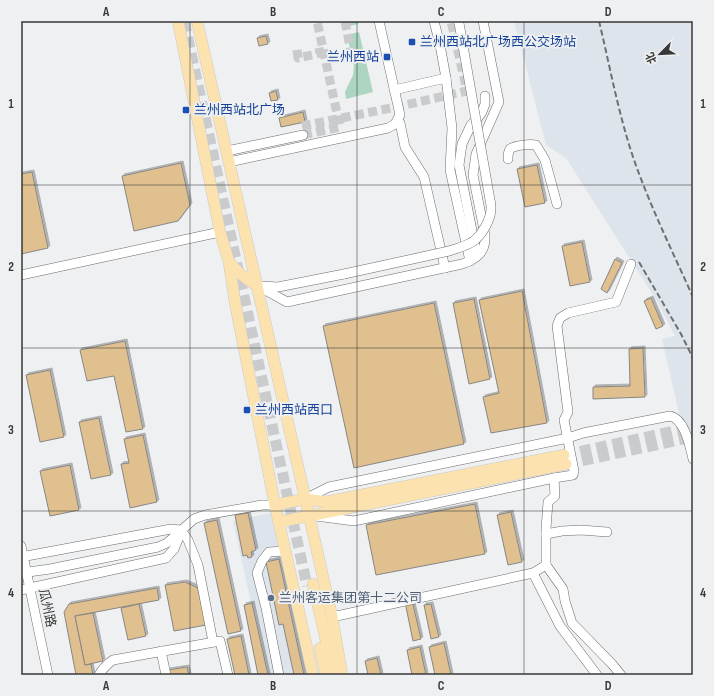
<svg xmlns="http://www.w3.org/2000/svg" width="714" height="696" font-family="'Sofia Sans Condensed','Noto Sans SC',sans-serif">
<style>
.built{fill:#dee4eb}
.green{fill:#acd6c1}
.building{fill:#e0c08f;stroke:#878685;filter:url(#shadow)}
.lines{fill:none;stroke-linecap:round;stroke-linejoin:round}
.minor-tunnel{stroke:#cacbcc;stroke-width:9;stroke-dasharray:9 4.5;stroke-linecap:butt}
.major-tunnel{stroke:#cacbcc;stroke-width:11;stroke-dasharray:11 5.5;stroke-linecap:butt}
.minor-casing{stroke:#6c6c6d;stroke-width:10}
.major-casing{stroke:#cbcbcb;stroke-width:12}
.minor{stroke:#fff;stroke-width:9}
.major{stroke:#fbe2ae;stroke-width:11}
.rail{stroke:#6f7071;stroke-width:2;stroke-dasharray:6 3;stroke-linecap:butt}
.minor-bridge-casing{stroke:#6c6c6d;stroke-width:10;stroke-linecap:butt}
.minor-bridge{stroke:#fff;stroke-width:9}
.grid{fill:none;stroke:#373838;stroke-width:1;stroke-opacity:0.55}
.transit-dot{fill:#1a4fb4;stroke:#eff0f1;stroke-width:1.5}
.service-dot{fill:#5c6f8a;stroke:#eff0f1;stroke-width:1.5}
.labels{text-anchor:middle;dominant-baseline:central;stroke-width:3.5;stroke-linejoin:round;paint-order:stroke}
.transit-label{font-size:13px;fill:#164399;stroke:#eff0f1;text-anchor:start}
.service-label{font-size:13px;fill:#4e5e75;stroke:#eff0f1;text-anchor:start}
.street-label{font-size:13px;fill:#373838;stroke:#eff0f1}
.neatline{fill:none;stroke:#373838;stroke-width:1.5}
.grid-label{font-size:13px;text-anchor:middle;font-weight:bold;fill:#373838}
</style>
<defs>
<filter id="shadow"><feDropShadow dx="2" dy="-2" stdDeviation="0" flood-color="#0004"/></filter>
</defs>
<rect width="100%" height="100%" fill="#eff0f1"/>
<!-- built -->
<g class="built">
<path d="M 514,21 L 693,21 L 693,474 L 662,339 L 675,336 L 658,303 L 566,158 L 546,145 Z"/>
<path d="M 274,512 L 310,675 L 267,675 L 233,521 Z"/>
</g>
<!-- green -->
<g class="green">
<path d="M 345,21 L 358,21 L 358,24 L 346,27 Z"/>
<path d="M 359,32 L 373,92 L 346,99 L 345,92 L 353,75 L 354,66 L 347,35 Z"/>
</g>
<!-- building -->
<g class="building">
<path d="M 266,36 L 268,44 L 259,46 L 257,38 Z"/>
<path d="M 276,91 L 278,100 L 271,101 L 269,93 Z"/>
<path d="M 303,112 L 305,122 L 281,127 L 279,118 Z"/>
<path d="M 181,163 L 190,205 L 178,221 L 134,231 L 122,176 Z"/>
<path d="M 537,165 L 545,203 L 525,207 L 517,169 Z"/>
<path d="M 32,172 L 48,248 L 21,254 L 21,174 Z"/>
<path d="M 582,242 L 590,282 L 570,286 L 562,246 Z"/>
<path d="M 615,259 L 622,263 L 607,293 L 601,289 Z"/>
<path d="M 522,291 L 547,423 L 491,433 L 483,397 L 499,393 L 479,300 Z"/>
<path d="M 651,298 L 663,326 L 656,329 L 644,301 Z"/>
<path d="M 474,299 L 490,379 L 469,384 L 453,303 Z"/>
<path d="M 434,303 L 464,444 L 354,468 L 323,326 Z"/>
<path d="M 125,341 L 143,429 L 126,432 L 114,376 L 87,381 L 80,350 Z"/>
<path d="M 643,348 L 645,397 L 593,399 L 593,387 L 630,386 L 629,349 Z"/>
<path d="M 50,370 L 64,437 L 40,442 L 26,375 Z"/>
<path d="M 99,418 L 111,475 L 91,479 L 79,422 Z"/>
<path d="M 143,435 L 157,502 L 130,508 L 121,464 L 129,463 L 124,439 Z"/>
<path d="M 70,465 L 79,510 L 50,516 L 40,471 Z"/>
<path d="M 475,504 L 485,554 L 376,575 L 366,525 Z"/>
<path d="M 511,512 L 522,562 L 508,565 L 497,515 Z"/>
<path d="M 248,513 L 256,550 L 251,552 L 252,557 L 248,558 L 247,555 L 243,556 L 235,515 Z"/>
<path d="M 217,520 L 241,631 L 228,634 L 204,523 Z"/>
<path d="M 279,559 L 304,675 L 294,675 L 283,624 L 279,625 L 266,562 Z"/>
<path d="M 185,582 L 198,588 L 206,625 L 174,631 L 165,585 Z"/>
<path d="M 157,588 L 159,600 L 75,616 L 85,665 L 91,664 L 93,675 L 76,675 L 64,612 L 69,604 Z"/>
<path d="M 412,600 L 421,639 L 413,641 L 405,602 Z"/>
<path d="M 252,603 L 268,675 L 258,675 L 244,605 Z"/>
<path d="M 139,604 L 146,636 L 128,640 L 121,608 Z"/>
<path d="M 431,604 L 439,637 L 431,639 L 424,605 Z"/>
<path d="M 93,613 L 103,661 L 85,665 L 75,616 Z"/>
<path d="M 241,636 L 249,675 L 235,675 L 227,639 Z"/>
<path d="M 444,643 L 451,675 L 435,675 L 429,647 Z"/>
<path d="M 420,647 L 426,675 L 412,675 L 407,650 Z"/>
<path d="M 377,658 L 381,675 L 368,675 L 365,661 Z"/>
<path d="M 187,667 L 189,675 L 169,675 L 168,670 Z"/>
</g>
<g class="lines">
<!-- minor-tunnel -->
<g class="minor-tunnel">
<path d="M 345,21 L 351,52 L 358,50"/>
<path d="M 297,50 L 298,58 L 320,53 L 318,44"/>
<path d="M 302,126 L 396,107 L 467,91 L 451,21"/>
<path d="M 303,135 L 340,127 L 317,21"/>
</g>
<!-- major-tunnel -->
<g class="major-tunnel">
<path d="M 184,21 L 307,586"/>
<path d="M 564,455 L 693,427"/>
<path d="M 566,464 L 693,437"/>
</g>
<defs>
<g id="minor">
<path d="M 446,78 L 452,128 L 450,170 L 470,261"/>
<path d="M 394,90 L 446,78 L 440,45 L 434,21"/>
<path d="M 400,123 L 405,147 L 424,177 L 445,268"/>
<path d="M 227,151 L 303,135"/>
<path d="M 508,159 C 508,156 508,152 510,149 C 515,145 530,144 536,145 L 545,160 L 557,204"/>
<path d="M 229,162 L 388,128 L 395,124 L 400,115 L 379,21"/>
<path d="M 477,256 L 459,165 L 462,144 L 471,125 L 477,119 L 482,112 L 485,104 L 485,96"/>
<path d="M 21,275 L 220,232"/>
<path d="M 256,285 L 287,302 L 462,264 C 477,259 486,252 485,235 L 473,175 L 476,154 L 499,102 L 483,21"/>
<path d="M 260,286 L 278,287 L 344,274"/>
<path d="M 305,499 L 329,487 L 568,438 L 583,433 L 670,416 C 685,419 690,447 693,459"/>
<path d="M 316,516 L 354,521 L 554,478 L 573,475 L 574,471 L 564,420 L 568,412 L 557,326 L 560,318 L 568,313 L 616,302 L 631,264"/>
<path d="M 546,534 L 562,531 L 581,530 L 607,532"/>
<path d="M 21,546 L 48,675"/>
<path d="M 21,557 L 171,529 L 181,530 L 188,540 L 198,565 L 213,642"/>
<path d="M 546,565 L 563,589 L 565,601 L 572,623 L 612,664 L 621,675"/>
<path d="M 21,573 L 50,569 L 158,547 L 167,543 L 194,519 L 205,515 L 262,505 L 275,505"/>
<path d="M 533,573 L 560,626 L 597,675"/>
<path d="M 21,590 L 166,558 L 174,549 L 181,532"/>
<path d="M 332,617 L 533,573 L 546,565 L 546,529 L 548,502 L 555,496 L 554,478"/>
<path d="M 161,651 L 166,675"/>
<path d="M 99,675 C 103,668 107,664 113,660 L 220,641 L 228,675"/>
<path d="M 279,675 L 266,608 L 257,573 L 262,561 L 269,552 L 285,551"/>
</g>
<g id="major">
<path d="M 178,21 L 220,232 L 229,262 L 235,302 L 275,505 L 313,675"/>
<path d="M 197,21 L 332,617 L 342,675"/>
<path d="M 229,262 C 237,272 246,279 256,285"/>
<path d="M 275,505 L 305,499 L 326,502 L 564,455"/>
<path d="M 279,522 L 566,464"/>
<path d="M 313,584 L 334,675"/>
<path d="M 320,648 L 326,675"/>
</g>
</defs>
<!-- minor casing -->
<use href="#minor" class="minor-casing"/>
<!-- major casing -->
<use href="#major" class="major-casing"/>
<!-- minor -->
<use href="#minor" class="minor"/>
<!-- major -->
<use href="#major" class="major"/>
<!-- rail -->
<g class="rail">
<path d="M 599,21 C 611,71 620,123 638,171 C 654,214 674,255 693,297"/>
<path d="M 639,262 L 681,334 L 693,358"/>
</g>
<defs>
<path id="minor-bridge" d="M 344,274 L 449,251 C 457,248 468,246 475,240 C 483,233 490,220 491,210 C 491,206 491,203 490,200 L 459,23"/>
</defs>
<!-- minor-bridge casing -->
<use href="#minor-bridge" class="minor-bridge-casing"/>
<!-- minor-bridge -->
<use href="#minor-bridge" class="minor-bridge"/>
</g>
<!-- grid -->
<path class="grid" d="M 190,21 L 190,675M 357,21 L 357,675M 524,21 L 524,675M 21,185 L 693,185M 21,348 L 693,348M 21,511 L 693,511"/>
<!-- markers -->
<g class="transit-dot">
<rect x="408" y="38" width="8" height="8" rx="2"/>
<rect x="383" y="53" width="8" height="8" rx="2"/>
<rect x="182" y="106" width="8" height="8" rx="2"/>
<rect x="243" y="406" width="8" height="8" rx="2"/>
</g>
<circle class="service-dot" cx="271" cy="598" r="4"/>
<g class="labels">
<!-- transit labels -->
<g class="transit-label">
<text x="420" y="42">兰州西站北广场西公交场站</text>
<text x="379" y="57" text-anchor="end">兰州西站</text>
<text x="194" y="110">兰州西站北广场</text>
<text x="255" y="410">兰州西站西口</text>
</g>
<!-- service labels -->
<g class="service-label">
<text x="279" y="598">兰州客运集团第十二公司</text>
</g>
<!-- street labels -->
<g class="street-label">
<text transform="translate(47 608) rotate(78)">瓜州路</text>
</g>
</g>
<!-- border -->
<rect width="714" height="696" fill="none" stroke="#eff0f1" stroke-width="44"/>
<!-- north arrow -->
<g transform="translate(660 54) rotate(246)" stroke="#eff0f1" stroke-width="3" paint-order="stroke">
<path d="M0-3L7 15L0 10L-7 15Z" fill="#373838"/>
<text y="-6" font-size="11" font-weight="bold" text-anchor="middle" fill="#373838">北</text>
</g>
<rect x="22" y="22" width="670" height="652" class="neatline"/>
<g class="grid-label">
<text x="106" y="16">A</text>
<text x="273" y="16">B</text>
<text x="441" y="16">C</text>
<text x="608" y="16">D</text>
<text x="11" y="108">1</text>
<text x="703" y="108">1</text>
<text x="11" y="271">2</text>
<text x="703" y="271">2</text>
<text x="11" y="434">3</text>
<text x="703" y="434">3</text>
<text x="11" y="597">4</text>
<text x="703" y="597">4</text>
<text x="106" y="690">A</text>
<text x="273" y="690">B</text>
<text x="441" y="690">C</text>
<text x="608" y="690">D</text>
</g>
</svg>
